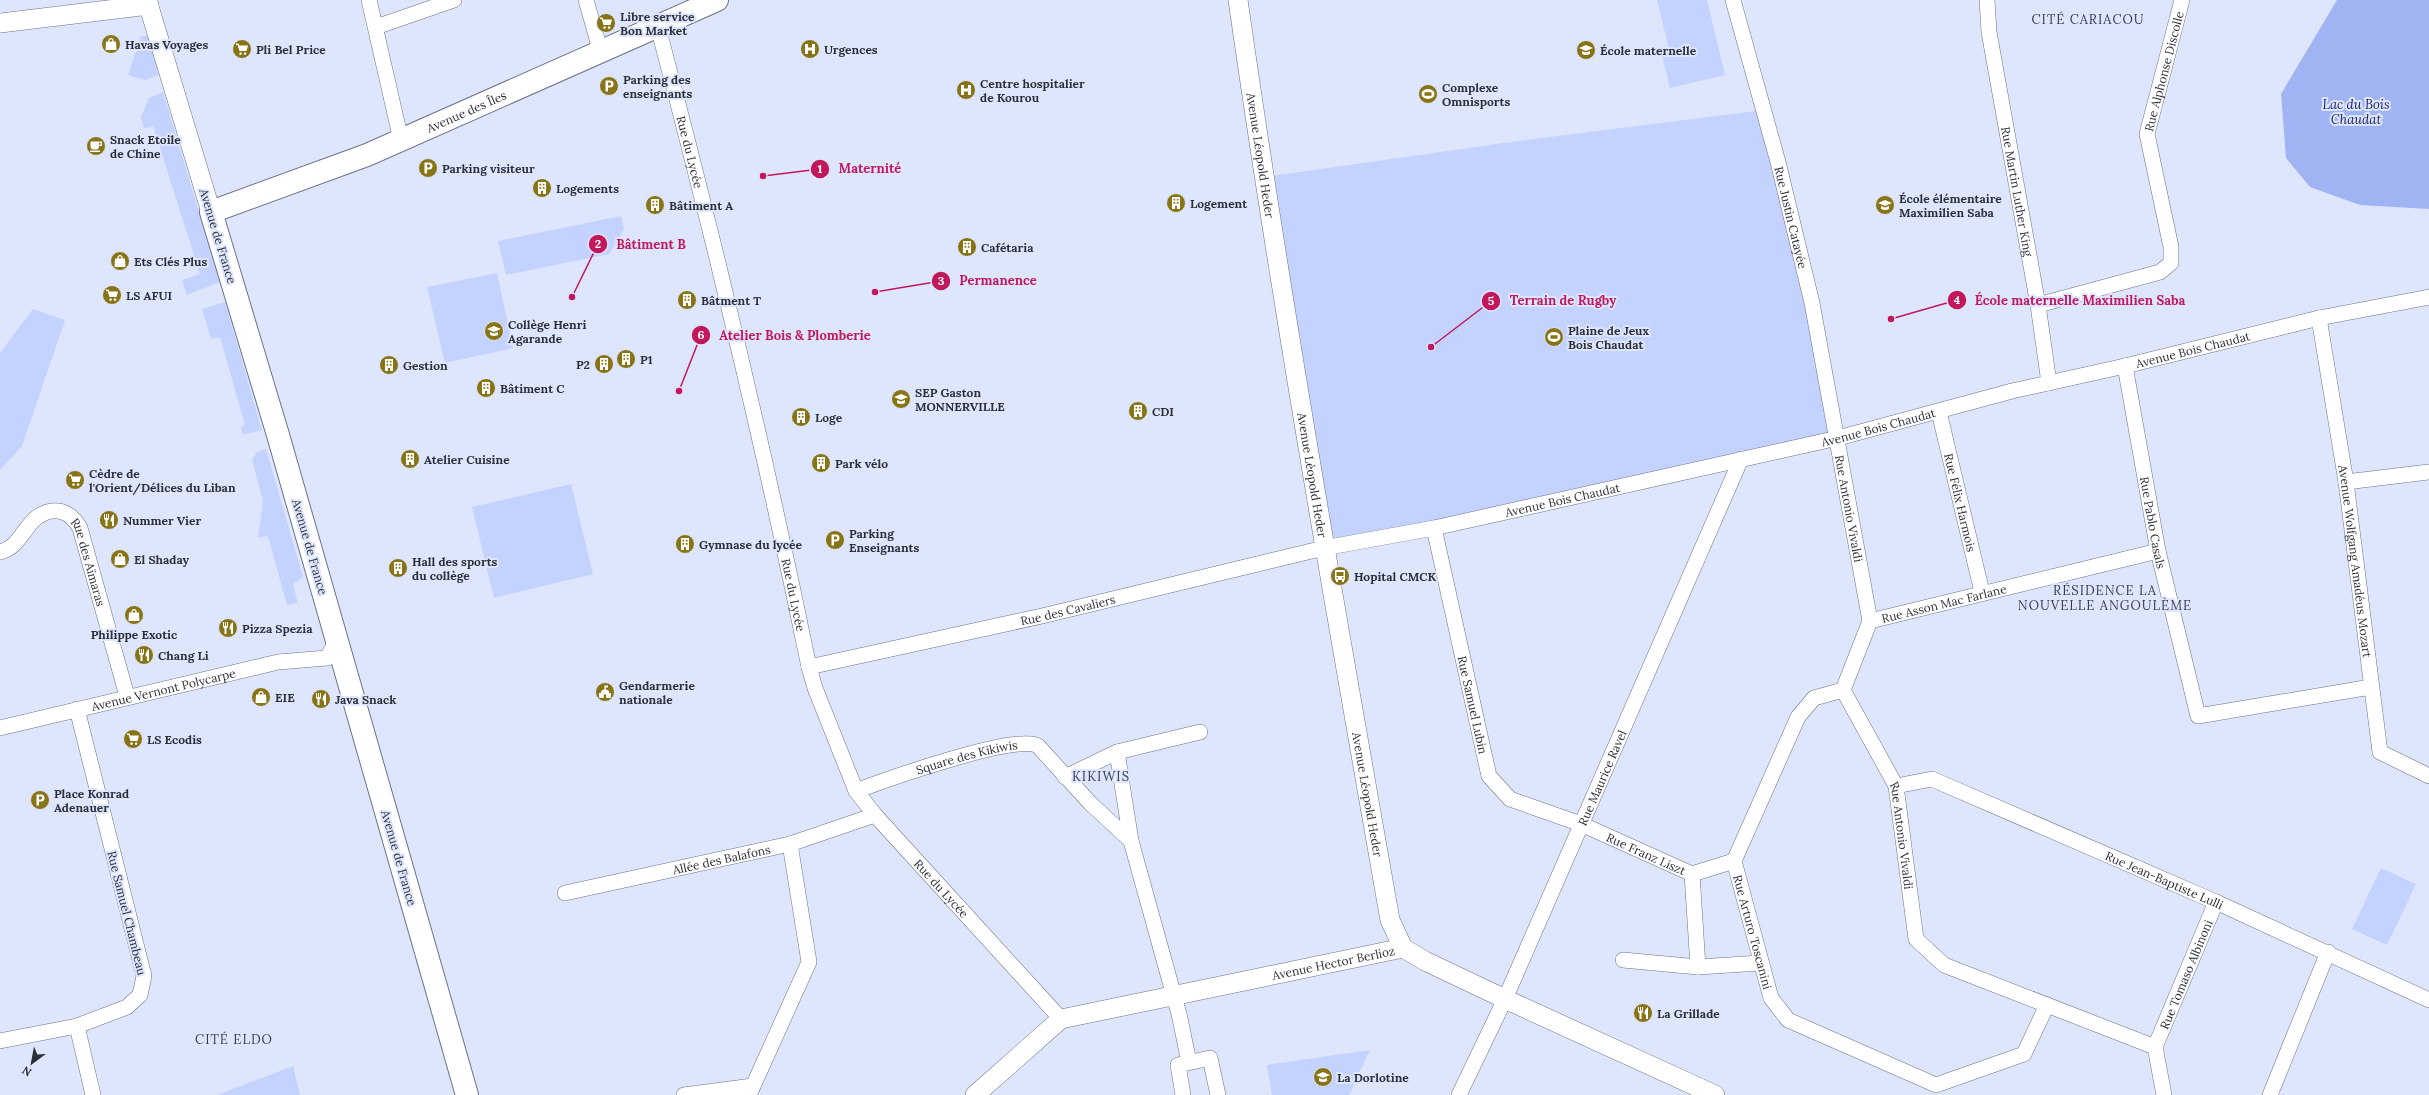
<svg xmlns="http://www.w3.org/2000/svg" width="2429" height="1095" font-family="Lora,serif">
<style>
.green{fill:#c4d2ff}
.water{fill:#a0b3f2}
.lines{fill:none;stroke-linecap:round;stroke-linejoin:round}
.minor-casing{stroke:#6c7288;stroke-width:16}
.tertiary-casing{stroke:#6c7288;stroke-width:20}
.secondary-casing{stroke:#6c7288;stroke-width:24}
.minor{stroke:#fff;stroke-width:15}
.tertiary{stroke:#fff;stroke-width:19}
.secondary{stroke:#fff;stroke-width:22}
.labels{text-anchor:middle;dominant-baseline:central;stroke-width:4;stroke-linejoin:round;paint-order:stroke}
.poi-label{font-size:12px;font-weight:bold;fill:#2d3039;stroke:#dee6fe;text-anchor:start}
.street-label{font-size:12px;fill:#2d3039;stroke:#dee6fe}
.neighbourhood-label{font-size:13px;letter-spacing:1px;fill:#3b4155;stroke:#dee6fe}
.water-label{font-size:13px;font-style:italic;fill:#161d64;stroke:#dee6fe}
.leader{fill:none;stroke:#c2185b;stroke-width:1.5}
.callout-dot{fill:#c2185b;stroke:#dee6fe;stroke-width:1.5}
.mark-label{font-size:12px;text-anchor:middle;font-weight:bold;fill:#fff}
.callout-label{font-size:13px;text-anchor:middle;font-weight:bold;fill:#c2185b;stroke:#dee6fe;stroke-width:4;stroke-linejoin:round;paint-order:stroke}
</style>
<rect width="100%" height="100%" fill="#dee6fe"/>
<!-- green -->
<g class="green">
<path d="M 1657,0 L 1707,0 L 1725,75 L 1670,88 L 1661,51 L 1669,49 Z"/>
<path d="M 141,36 L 149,36 L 159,75 L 145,80 L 128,75 Z"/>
<path d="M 163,92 L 220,282 L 187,295 L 182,280 L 200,274 L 153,126 L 144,129 L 141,117 L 149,98 Z"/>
<path d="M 1764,110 L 1838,438 L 1324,548 L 1264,177 L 1518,141 Z"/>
<path d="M 621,216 L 624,229 L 609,254 L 506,275 L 498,241 Z"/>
<path d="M 497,273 L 513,348 L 445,363 L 427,287 Z"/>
<path d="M 225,302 L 262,430 L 243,435 L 241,427 L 245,425 L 220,337 L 211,339 L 202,309 Z"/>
<path d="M 33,309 L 65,320 L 22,446 L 0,470 L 0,353 Z"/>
<path d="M 266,449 L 303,577 L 293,584 L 298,603 L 287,605 L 268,536 L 258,538 L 263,501 L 252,460 L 257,452 Z"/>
<path d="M 571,484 L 593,574 L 494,598 L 472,507 Z"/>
<path d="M 2381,868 L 2416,884 L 2387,945 L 2352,929 Z"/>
<path d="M 1370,1050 L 1349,1095 L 1272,1095 L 1267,1065 Z"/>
<path d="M 293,1066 L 300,1095 L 217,1095 Z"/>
</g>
<!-- water -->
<path class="water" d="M 2337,0 L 2429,0 L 2429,209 L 2360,205 L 2310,187 L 2286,158 L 2281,94 Z"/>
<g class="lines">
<defs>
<g id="minor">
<path d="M 369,0 L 401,140"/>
<path d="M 586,0 L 601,53"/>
<path id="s1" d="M 1733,0 L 1778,162 L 1812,303 L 1870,621 L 1843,690 L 1896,786 L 1916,939 L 1944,965 L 2155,1047 L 2164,1095"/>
<path id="s2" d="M 1987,0 L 1989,32 L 2038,305 L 2049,383"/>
<path d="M 376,27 L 454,0"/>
<path id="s3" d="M 658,27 C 714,239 765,452 809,667 L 815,688 L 856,791 L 875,815 L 1061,1019"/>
<path id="s4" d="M 2038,305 L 2160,272 L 2171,263 L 2171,247 L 2147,134 L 2182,0"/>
<path id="s5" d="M 2319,318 L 2346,482 L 2380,752 L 2429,776"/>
<path id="s6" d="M 2125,366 L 2158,551 L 2198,716 L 2371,687"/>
<path id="s7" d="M 1939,412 L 1982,592"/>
<path d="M 2346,482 L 2429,472"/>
<path id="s8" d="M 1434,528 L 1489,776 L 1510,799 L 1581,824 L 1692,874 L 1734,861"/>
<path id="s9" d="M 0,552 C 18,548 23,529 36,518 C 53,505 70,510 80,528 L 127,696"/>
<path id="s10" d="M 1870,621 L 2158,551"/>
<path id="s11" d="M 809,667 L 1042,616 L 1324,548 L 1434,528 L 1838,438 L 2012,391 L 2125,366 L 2319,318 L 2429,297"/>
<path id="s12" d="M 1843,690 L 1814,698 L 1798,717 L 1734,861 L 1771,998 L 1788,1020 L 1936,1085 L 2024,1054 L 2047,1005"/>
<path id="s13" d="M 0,728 L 278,662 L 327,658 L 337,640"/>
<path d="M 1117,752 L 1200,732"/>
<path d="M 1065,777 L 1117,752 L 1131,841"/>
<path id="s14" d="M 1896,786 L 1932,779 L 2216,902 L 2429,1000"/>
<path id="s15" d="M 856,791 C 882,781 1020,732 1038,746 L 1090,803 L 1131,841 L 1179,1014 L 1189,1062"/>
<path d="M 1692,874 L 1698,967 L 1760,963"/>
<path id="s16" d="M 565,893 L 790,844 L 875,815"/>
<path d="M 1623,960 L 1698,967"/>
<path d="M 77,1026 L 93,1095"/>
<path d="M 0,1041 L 77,1026 L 127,1007 L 140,995 L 144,976 L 77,709"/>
<path id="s17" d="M 2155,1047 L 2216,902"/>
<path d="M 684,1095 L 753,1086"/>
<path d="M 749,1095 L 809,962 L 790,844"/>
<path d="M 1183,1095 L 1178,1065 L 1210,1058 L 1218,1095"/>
<path id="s18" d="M 1459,1095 L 1505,999 L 1741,459"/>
<path d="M 2270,1095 L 2328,952"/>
</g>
<g id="tertiary">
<path d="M 147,0 L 211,212"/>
<path id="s19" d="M 1238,0 C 1282,308 1336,614 1390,920 L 1403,948"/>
<path d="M 0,23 L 149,5"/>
<path id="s20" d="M 975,1095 L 1061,1019 L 1403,948 L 1425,961 L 1505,999 L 1715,1095"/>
</g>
<g id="secondary">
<path id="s21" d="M 467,1095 L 278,435 L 211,212 L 367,155 L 717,0"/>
</g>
</defs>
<!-- minor casing -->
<use href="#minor" class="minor-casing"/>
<!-- tertiary casing -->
<use href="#tertiary" class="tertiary-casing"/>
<!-- secondary casing -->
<use href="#secondary" class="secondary-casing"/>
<!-- minor -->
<use href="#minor" class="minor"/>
<!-- tertiary -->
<use href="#tertiary" class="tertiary"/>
<!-- secondary -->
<use href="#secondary" class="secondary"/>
</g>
<!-- icons -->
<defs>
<symbol id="supermarket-disc" viewBox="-11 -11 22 22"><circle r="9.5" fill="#887315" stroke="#dee6fe"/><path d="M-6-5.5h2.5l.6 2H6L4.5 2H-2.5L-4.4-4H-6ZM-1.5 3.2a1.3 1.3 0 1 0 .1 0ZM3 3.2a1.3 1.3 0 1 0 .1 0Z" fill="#fff"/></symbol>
<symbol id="shop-disc" viewBox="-11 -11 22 22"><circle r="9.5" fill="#887315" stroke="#dee6fe"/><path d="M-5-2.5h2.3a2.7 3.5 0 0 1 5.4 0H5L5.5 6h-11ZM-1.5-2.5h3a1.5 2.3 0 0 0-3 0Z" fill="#fff"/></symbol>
<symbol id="hospital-disc" viewBox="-11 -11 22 22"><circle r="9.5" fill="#887315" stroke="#dee6fe"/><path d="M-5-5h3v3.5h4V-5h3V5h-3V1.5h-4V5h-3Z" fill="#fff"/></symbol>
<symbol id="school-disc" viewBox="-11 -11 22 22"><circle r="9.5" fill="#887315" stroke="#dee6fe"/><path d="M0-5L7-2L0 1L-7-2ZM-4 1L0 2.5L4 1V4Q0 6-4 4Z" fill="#fff"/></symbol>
<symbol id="parking-disc" viewBox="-11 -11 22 22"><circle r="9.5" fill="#887315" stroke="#dee6fe"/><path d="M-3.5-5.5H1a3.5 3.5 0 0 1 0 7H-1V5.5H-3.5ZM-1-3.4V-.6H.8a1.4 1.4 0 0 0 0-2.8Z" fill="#fff"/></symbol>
<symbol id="stadium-disc" viewBox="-11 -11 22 22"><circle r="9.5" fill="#887315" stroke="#dee6fe"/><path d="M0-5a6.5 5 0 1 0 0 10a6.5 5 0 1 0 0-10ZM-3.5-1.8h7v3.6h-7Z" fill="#fff"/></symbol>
<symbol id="cafe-disc" viewBox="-11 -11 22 22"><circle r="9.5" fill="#887315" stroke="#dee6fe"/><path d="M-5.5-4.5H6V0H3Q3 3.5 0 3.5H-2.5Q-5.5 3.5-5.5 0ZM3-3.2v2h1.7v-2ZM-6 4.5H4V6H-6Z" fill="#fff"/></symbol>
<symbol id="building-disc" viewBox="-11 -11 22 22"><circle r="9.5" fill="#887315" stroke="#dee6fe"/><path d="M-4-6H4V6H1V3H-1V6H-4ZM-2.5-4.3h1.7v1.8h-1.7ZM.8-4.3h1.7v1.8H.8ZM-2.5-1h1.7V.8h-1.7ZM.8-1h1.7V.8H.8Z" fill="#fff"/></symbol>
<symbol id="restaurant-disc" viewBox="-11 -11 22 22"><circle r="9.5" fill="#887315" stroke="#dee6fe"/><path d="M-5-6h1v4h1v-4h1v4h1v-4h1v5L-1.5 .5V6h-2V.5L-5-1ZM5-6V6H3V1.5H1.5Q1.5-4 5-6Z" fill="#fff"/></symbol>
<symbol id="bus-disc" viewBox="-11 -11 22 22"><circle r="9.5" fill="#887315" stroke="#dee6fe"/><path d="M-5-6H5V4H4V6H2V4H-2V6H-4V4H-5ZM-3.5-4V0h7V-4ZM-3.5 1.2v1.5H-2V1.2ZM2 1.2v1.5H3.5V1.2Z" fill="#fff"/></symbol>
<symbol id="civic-disc" viewBox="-11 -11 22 22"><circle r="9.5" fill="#887315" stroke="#dee6fe"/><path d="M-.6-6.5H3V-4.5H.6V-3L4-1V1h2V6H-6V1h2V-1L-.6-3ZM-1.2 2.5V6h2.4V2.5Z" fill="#fff"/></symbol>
</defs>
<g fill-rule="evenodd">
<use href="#supermarket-disc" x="595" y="12" width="22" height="22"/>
<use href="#shop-disc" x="100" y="33" width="22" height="22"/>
<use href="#supermarket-disc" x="231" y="38" width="22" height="22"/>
<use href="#hospital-disc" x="799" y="38" width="22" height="22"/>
<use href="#school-disc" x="1575" y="39" width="22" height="22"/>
<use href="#parking-disc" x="598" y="75" width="22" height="22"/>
<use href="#hospital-disc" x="955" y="79" width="22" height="22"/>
<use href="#stadium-disc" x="1417" y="83" width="22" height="22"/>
<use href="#cafe-disc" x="85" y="135" width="22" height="22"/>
<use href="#parking-disc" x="417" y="157" width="22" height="22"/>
<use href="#building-disc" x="531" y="177" width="22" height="22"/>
<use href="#building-disc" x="1165" y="192" width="22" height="22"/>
<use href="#building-disc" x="644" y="194" width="22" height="22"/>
<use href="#school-disc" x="1874" y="194" width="22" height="22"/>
<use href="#building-disc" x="956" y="236" width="22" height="22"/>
<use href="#shop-disc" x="109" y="250" width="22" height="22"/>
<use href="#supermarket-disc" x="101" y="284" width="22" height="22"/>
<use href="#building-disc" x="676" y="289" width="22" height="22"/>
<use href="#school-disc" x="483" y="320" width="22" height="22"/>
<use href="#stadium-disc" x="1543" y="326" width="22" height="22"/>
<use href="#building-disc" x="615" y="348" width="22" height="22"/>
<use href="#building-disc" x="593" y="353" width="22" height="22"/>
<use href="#building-disc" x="378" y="354" width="22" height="22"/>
<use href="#building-disc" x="475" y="377" width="22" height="22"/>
<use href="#school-disc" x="890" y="388" width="22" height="22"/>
<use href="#building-disc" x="1127" y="400" width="22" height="22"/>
<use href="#building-disc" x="790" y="406" width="22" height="22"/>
<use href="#building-disc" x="399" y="448" width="22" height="22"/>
<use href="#building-disc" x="810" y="452" width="22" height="22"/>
<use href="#supermarket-disc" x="64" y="469" width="22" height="22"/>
<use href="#restaurant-disc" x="98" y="509" width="22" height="22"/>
<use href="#parking-disc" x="824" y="529" width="22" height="22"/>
<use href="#building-disc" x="674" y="533" width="22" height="22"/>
<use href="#shop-disc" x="109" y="548" width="22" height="22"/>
<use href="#building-disc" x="387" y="557" width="22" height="22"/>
<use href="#bus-disc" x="1329" y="565" width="22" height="22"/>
<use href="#shop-disc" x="123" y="604" width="22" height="22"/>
<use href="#restaurant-disc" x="217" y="617" width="22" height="22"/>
<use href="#restaurant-disc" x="133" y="644" width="22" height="22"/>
<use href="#civic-disc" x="594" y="681" width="22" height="22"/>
<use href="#shop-disc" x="250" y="686" width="22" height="22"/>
<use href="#restaurant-disc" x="310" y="688" width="22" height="22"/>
<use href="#supermarket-disc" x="122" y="728" width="22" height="22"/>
<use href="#parking-disc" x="29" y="789" width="22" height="22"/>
<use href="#restaurant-disc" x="1632" y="1002" width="22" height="22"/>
<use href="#school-disc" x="1312" y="1066" width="22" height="22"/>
</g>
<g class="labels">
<!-- poi labels -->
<g class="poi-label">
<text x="620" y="16">Libre service<tspan x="620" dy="14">Bon Market</tspan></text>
<text x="125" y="44">Havas Voyages</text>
<text x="256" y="49">Pli Bel Price</text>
<text x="824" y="49">Urgences</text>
<text x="1600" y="50">École maternelle</text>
<text x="623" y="79">Parking des<tspan x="623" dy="14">enseignants</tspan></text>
<text x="980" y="83">Centre hospitalier<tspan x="980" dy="14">de Kourou</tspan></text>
<text x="1442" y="87">Complexe<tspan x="1442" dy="14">Omnisports</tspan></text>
<text x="110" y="139">Snack Etoile<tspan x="110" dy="14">de Chine</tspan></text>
<text x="442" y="168">Parking visiteur</text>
<text x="556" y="188">Logements</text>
<text x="1899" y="198">École élémentaire<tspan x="1899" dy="14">Maximilien Saba</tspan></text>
<text x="1190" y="203">Logement</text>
<text x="669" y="205">Bâtiment A</text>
<text x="981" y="247">Cafétaria</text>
<text x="134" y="261">Ets Clés Plus</text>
<text x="126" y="295">LS AFUI</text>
<text x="701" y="300">Bâtment T</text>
<text x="508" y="324">Collège Henri<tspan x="508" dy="14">Agarande</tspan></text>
<text x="1568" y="330">Plaine de Jeux<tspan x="1568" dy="14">Bois Chaudat</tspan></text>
<text x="640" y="359">P1</text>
<text x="590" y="364" text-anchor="end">P2</text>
<text x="403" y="365">Gestion</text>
<text x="500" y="388">Bâtiment C</text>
<text x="915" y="392">SEP Gaston<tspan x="915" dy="14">MONNERVILLE</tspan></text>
<text x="1152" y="411">CDI</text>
<text x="815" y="417">Loge</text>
<text x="424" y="459">Atelier Cuisine</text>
<text x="835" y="463">Park vélo</text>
<text x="89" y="473">Cèdre de<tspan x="89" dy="14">l'Orient/Délices du Liban</tspan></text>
<text x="123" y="520">Nummer Vier</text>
<text x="849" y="533">Parking<tspan x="849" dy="14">Enseignants</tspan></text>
<text x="699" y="544">Gymnase du lycée</text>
<text x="134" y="559">El Shaday</text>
<text x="412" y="561">Hall des sports<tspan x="412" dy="14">du collège</tspan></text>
<text x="1354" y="576">Hopital CMCK</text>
<text x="242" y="628">Pizza Spezia</text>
<text x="134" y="634" text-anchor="middle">Philippe Exotic</text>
<text x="158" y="655">Chang Li</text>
<text x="619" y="685">Gendarmerie<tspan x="619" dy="14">nationale</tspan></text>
<text x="275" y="697">EIE</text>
<text x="335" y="699">Java Snack</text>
<text x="147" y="739">LS Ecodis</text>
<text x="54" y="793">Place Konrad<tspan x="54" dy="14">Adenauer</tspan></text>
<text x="1657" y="1013">La Grillade</text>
<text x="1337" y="1077">La Dorlotine</text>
</g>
<!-- street labels -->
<g class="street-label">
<text stroke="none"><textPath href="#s4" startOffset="337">Rue Alphonse Discolle</textPath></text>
<text stroke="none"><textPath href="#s21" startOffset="1194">Avenue des Îles</textPath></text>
<text stroke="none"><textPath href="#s3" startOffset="129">Rue du Lycée</textPath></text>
<text stroke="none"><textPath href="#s19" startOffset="157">Avenue Léopold Heder</textPath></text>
<text stroke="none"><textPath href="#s2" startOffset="194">Rue Martin Luther King</textPath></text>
<text stroke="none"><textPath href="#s1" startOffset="225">Rue Justin Catayée</textPath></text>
<text transform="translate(218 236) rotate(73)">Avenue de France</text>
<text stroke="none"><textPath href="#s11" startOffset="1420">Avenue Bois Chaudat</textPath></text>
<text stroke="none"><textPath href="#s11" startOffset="1096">Avenue Bois Chaudat</textPath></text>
<text stroke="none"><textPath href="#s19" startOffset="481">Avenue Léopold Heder</textPath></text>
<text stroke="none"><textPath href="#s11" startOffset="772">Avenue Bois Chaudat</textPath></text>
<text stroke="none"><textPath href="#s7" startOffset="93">Rue Félix Harmois</textPath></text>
<text stroke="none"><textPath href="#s1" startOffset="522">Rue Antonio Vivaldi</textPath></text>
<text stroke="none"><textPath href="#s6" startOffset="159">Rue Pablo Casals</textPath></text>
<text transform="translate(310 547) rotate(74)">Avenue de France</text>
<text stroke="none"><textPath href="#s5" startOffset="246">Avenue Wolfgang Amadéus Mozart</textPath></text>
<text stroke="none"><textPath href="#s9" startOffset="138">Rue des Aïmaras</textPath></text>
<text stroke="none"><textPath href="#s3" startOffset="584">Rue du Lycée</textPath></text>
<text stroke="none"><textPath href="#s10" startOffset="76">Rue Asson Mac Farlane</textPath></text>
<text stroke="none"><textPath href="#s11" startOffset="265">Rue des Cavaliers</textPath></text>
<text stroke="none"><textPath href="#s13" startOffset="168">Avenue Vernont Polycarpe</textPath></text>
<text stroke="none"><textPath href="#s8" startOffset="181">Rue Samuel Lubin</textPath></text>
<text stroke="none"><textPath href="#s15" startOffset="116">Square des Kikiwis</textPath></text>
<text stroke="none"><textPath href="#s18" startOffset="348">Rue Maurice Ravel</textPath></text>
<text stroke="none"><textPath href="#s19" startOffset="805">Avenue Léopold Heder</textPath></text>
<text stroke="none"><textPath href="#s1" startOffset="870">Rue Antonio Vivaldi</textPath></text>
<text stroke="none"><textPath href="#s8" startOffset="432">Rue Franz Liszt</textPath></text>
<text transform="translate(399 858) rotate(74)">Avenue de France</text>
<text stroke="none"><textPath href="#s16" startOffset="160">Allée des Balafons</textPath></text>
<text stroke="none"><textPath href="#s14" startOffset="290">Rue Jean-Baptiste Lulli</textPath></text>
<text stroke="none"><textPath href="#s3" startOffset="920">Rue du Lycée</textPath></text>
<text transform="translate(127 913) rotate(76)">Rue Samuel Chambeau</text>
<text stroke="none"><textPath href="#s12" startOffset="286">Rue Arturo Toscanini</textPath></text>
<text stroke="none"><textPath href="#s20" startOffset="393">Avenue Hector Berlioz</textPath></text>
<text stroke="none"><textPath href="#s17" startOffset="79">Rue Tomaso Albinoni</textPath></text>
</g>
<!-- neighbourhood labels -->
<g class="neighbourhood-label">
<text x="2088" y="19">CITÉ CARIACOU</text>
<text x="2105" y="590">RÉSIDENCE LA<tspan x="2105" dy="15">NOUVELLE ANGOULÈME</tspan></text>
<text x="1101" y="776">KIKIWIS</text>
<text x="234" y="1039">CITÉ ELDO</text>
</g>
<!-- water labels -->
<g class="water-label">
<text x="2356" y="104">Lac du Bois<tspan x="2356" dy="15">Chaudat</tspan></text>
</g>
</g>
<!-- callouts -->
<path class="leader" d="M763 176L820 169M572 297L598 244M875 292L941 281M1891 319L1957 300M1431 347L1491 301M679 391L701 335"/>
<g class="callout-dot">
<circle cx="763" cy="176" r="4"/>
<circle cx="572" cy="297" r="4"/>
<circle cx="875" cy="292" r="4"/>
<circle cx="1891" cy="319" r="4"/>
<circle cx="1431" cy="347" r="4"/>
<circle cx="679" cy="391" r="4"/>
<circle cx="820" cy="169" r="10"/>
<circle cx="598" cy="244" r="10"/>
<circle cx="941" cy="281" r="10"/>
<circle cx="1957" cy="300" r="10"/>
<circle cx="1491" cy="301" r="10"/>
<circle cx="701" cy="335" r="10"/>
</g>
<g class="mark-label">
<text x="820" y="173">1</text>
<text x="598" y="248">2</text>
<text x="941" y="285">3</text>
<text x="1957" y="304">4</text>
<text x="1491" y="305">5</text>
<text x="701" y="339">6</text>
</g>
<g class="callout-label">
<text x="870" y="173">Maternité</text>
<text x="651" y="249">Bâtiment B</text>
<text x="998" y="285">Permanence</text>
<text x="2080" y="305">École maternelle Maximilien Saba</text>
<text x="1563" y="305">Terrain de Rugby</text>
<text x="795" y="340">Atelier Bois &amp; Plomberie</text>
</g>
<!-- north arrow -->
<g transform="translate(32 1063) rotate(212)" stroke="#dee6fe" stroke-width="3" paint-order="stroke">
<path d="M0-3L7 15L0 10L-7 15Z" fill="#2d3039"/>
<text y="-6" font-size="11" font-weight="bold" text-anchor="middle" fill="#2d3039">N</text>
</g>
</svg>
